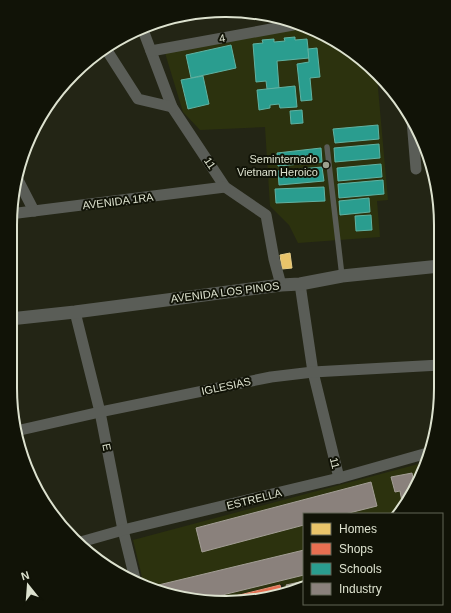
<svg xmlns="http://www.w3.org/2000/svg" width="451" height="613" font-family="Helvetica,sans-serif">
<style>
.built{fill:#2c320e}
.homes{fill:#e9c46a;stroke:#e5cd88}
.shops{fill:#e76f51;stroke:#e49277}
.schools{fill:#2a9d8f;stroke:#60b2a2}
.industry{fill:#8a817c;stroke:#a39e95}
.lines{fill:none;stroke-linecap:round;stroke-linejoin:round}
.service{stroke:#5a5d57;stroke-width:5.5}
.minor{stroke:#5a5d57;stroke-width:11}
.tertiary{stroke:#5a5d57;stroke-width:13}
.poi-dot{fill:#9ca08e;stroke:#111307;stroke-width:1.5}
.labels{text-anchor:middle;dominant-baseline:central;stroke-width:4;stroke-linejoin:round;paint-order:stroke}
.street-label{font-size:11px;fill:#dde2cf;stroke:#111307}
.poi-label{font-size:11px;fill:#dde2cf;stroke:#111307;text-anchor:end}
.rim{fill:none;stroke:#dde2cf;stroke-width:2}
</style>
<rect width="100%" height="100%" fill="#232515"/>
<!-- built -->
<g class="built">
<path d="M 302,28 L 333,39 L 377,77 L 388,200 L 377,201 L 380,237 L 298,243 L 289,225 L 270,206 L 265,127 L 200,130 L 183,112 L 165,53 Z"/>
<path d="M 422,463 L 424,469 L 412,495 L 396,514 L 304,514 L 304,588 L 285,592 L 283,584 L 211,601 L 183,599 L 144,585 L 133,540 Z"/>
</g>
<!-- homes -->
<path class="homes" d="M 290,253 L 292,268 L 282,269 L 280,255 Z"/>
<!-- shops -->
<path class="shops" d="M 280,585 L 282,593 L 240,603 L 215,601 Z"/>
<!-- schools -->
<g class="schools">
<path d="M 295,37 L 295,40 L 307,39 L 309,58 L 277,61 L 279,88 L 267,89 L 266,81 L 256,82 L 253,44 L 263,43 L 262,40 L 274,39 L 274,42 L 285,41 L 284,38 Z"/>
<path d="M 231,45 L 236,68 L 191,78 L 186,55 Z"/>
<path d="M 317,48 L 320,77 L 310,78 L 312,100 L 301,101 L 297,64 L 309,62 L 308,49 Z"/>
<path d="M 203,76 L 209,104 L 188,109 L 181,80 Z"/>
<path d="M 295,86 L 297,107 L 280,108 L 279,104 L 270,105 L 270,108 L 259,110 L 257,90 Z"/>
<path d="M 302,110 L 303,123 L 291,124 L 290,111 Z"/>
<path d="M 378,125 L 379,139 L 335,143 L 333,129 Z"/>
<path d="M 379,144 L 380,158 L 335,162 L 334,148 Z"/>
<path d="M 321,148 L 322,162 L 278,166 L 277,153 Z"/>
<path d="M 381,164 L 382,177 L 338,181 L 337,168 Z"/>
<path d="M 322,167 L 324,181 L 279,185 L 278,171 Z"/>
<path d="M 383,180 L 384,194 L 339,198 L 338,184 Z"/>
<path d="M 324,187 L 325,201 L 276,203 L 275,189 Z"/>
<path d="M 369,198 L 370,212 L 340,215 L 339,201 Z"/>
<path d="M 371,215 L 372,230 L 356,231 L 355,216 Z"/>
</g>
<!-- industry -->
<g class="industry">
<path d="M 412,473 L 415,488 L 412,495 L 407,501 L 402,502 L 400,491 L 395,492 L 391,477 Z"/>
<path d="M 371,482 L 377,506 L 345,514 L 304,514 L 304,525 L 202,552 L 196,528 Z"/>
<path d="M 304,550 L 304,575 L 202,600 L 183,599 L 150,587 Z"/>
<path d="M 304,581 L 304,588 L 288,591 L 286,585 Z"/>
</g>
<g class="lines">
<!-- service -->
<path class="service" d="M 327,147 L 342,276"/>
<!-- minor -->
<g class="minor">
<path d="M 143,30 L 172,107 L 225,187 L 266,215 L 274,259 L 281,285"/>
<path d="M 106,49 L 138,99 L 172,107"/>
<path d="M 151,51 L 293,25"/>
<path d="M 412,120 L 416,169"/>
<path d="M 16,176 L 34,211"/>
<path d="M 10,214 L 225,187"/>
<path d="M 300,284 L 313,372 L 339,478"/>
<path d="M 75,312 L 100,412 L 123,530 L 136,583"/>
<path d="M 16,431 L 100,412 L 271,377 L 313,372 L 440,365"/>
<path d="M 77,543 L 123,530 L 339,478 L 431,452"/>
</g>
<!-- tertiary -->
<path class="tertiary" d="M 10,319 L 75,312 L 281,285 L 300,284 L 342,276 L 440,266"/>
</g>
<!-- markers -->
<circle class="poi-dot" cx="326" cy="165" r="4"/>
<g class="labels">
<!-- street labels -->
<g class="street-label">
<text transform="translate(222 38) rotate(-10)">4</text>
<text transform="translate(210 163) rotate(56)">11</text>
<text transform="translate(118 201) rotate(-7)">AVENIDA 1RA</text>
<text transform="translate(225 292) rotate(-7)">AVENIDA LOS PINOS</text>
<text transform="translate(226 386) rotate(-12)">IGLESIAS</text>
<text transform="translate(107 447) rotate(79)">E</text>
<text transform="translate(335 463) rotate(76)">11</text>
<text transform="translate(254 499) rotate(-14)">ESTRELLA</text>
</g>
<!-- poi labels -->
<g class="poi-label">
<text x="318" y="159">Seminternado<tspan x="318" dy="13">Vietnam Heroico</tspan></text>
</g>
</g>
<!-- crop -->
<path d="M0 0H451V613H0ZM225 17H226A208 208 0 0 1 434 225V388A208 208 0 0 1 226 596H225A208 208 0 0 1 17 388V225A208 208 0 0 1 225 17Z" fill="#111307" fill-rule="evenodd"/>
<path class="rim" d="M225 17H226A208 208 0 0 1 434 225V388A208 208 0 0 1 226 596H225A208 208 0 0 1 17 388V225A208 208 0 0 1 225 17Z"/>
<!-- legend -->
<rect x="303" y="513" width="140" height="92" fill="#111307" stroke="#636657"/>
<rect x="311" y="523" width="20" height="12" fill="#e9c46a" stroke="#636657"/>
<text x="339" y="533" font-size="12" fill="#dde2cf">Homes</text>
<rect x="311" y="543" width="20" height="12" fill="#e76f51" stroke="#636657"/>
<text x="339" y="553" font-size="12" fill="#dde2cf">Shops</text>
<rect x="311" y="563" width="20" height="12" fill="#2a9d8f" stroke="#636657"/>
<text x="339" y="573" font-size="12" fill="#dde2cf">Schools</text>
<rect x="311" y="583" width="20" height="12" fill="#8a817c" stroke="#636657"/>
<text x="339" y="593" font-size="12" fill="#dde2cf">Industry</text>
<!-- north arrow -->
<g transform="translate(28 585) rotate(343)" stroke="#111307" stroke-width="3" paint-order="stroke">
<path d="M0-3L7 15L0 10L-7 15Z" fill="#dde2cf"/>
<text y="-6" font-size="11" font-weight="bold" text-anchor="middle" fill="#dde2cf">N</text>
</g>
</svg>
